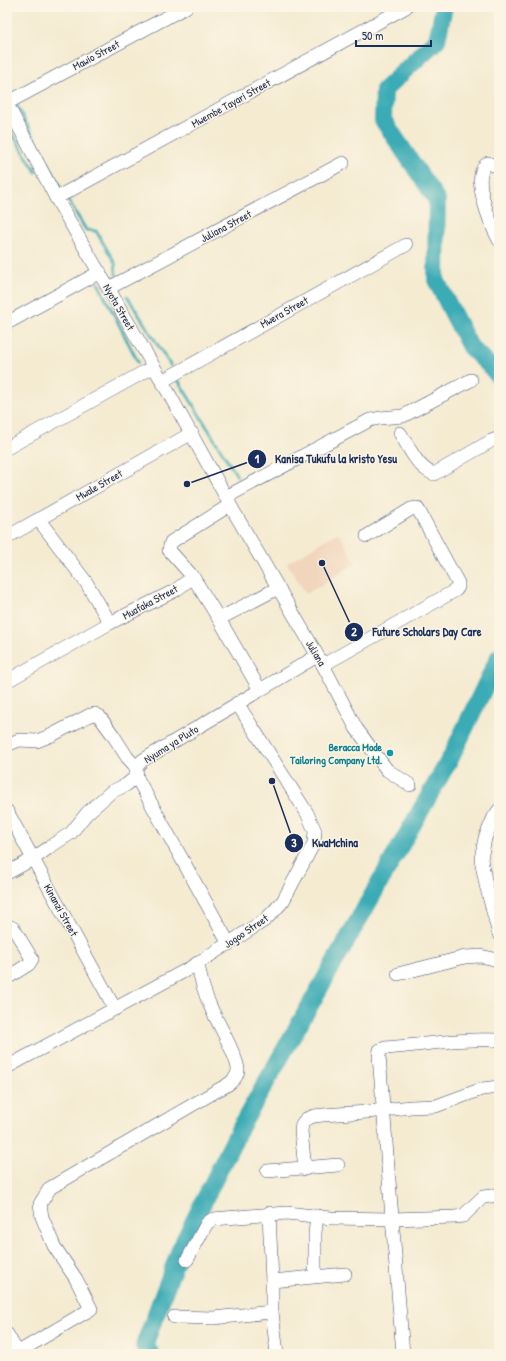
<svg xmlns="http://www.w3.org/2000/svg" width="506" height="1361" font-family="'Patrick Hand',sans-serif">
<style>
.built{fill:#f1d5bd}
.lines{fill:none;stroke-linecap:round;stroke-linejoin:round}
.stream{stroke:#3aabb5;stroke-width:3}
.river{stroke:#3aabb5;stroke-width:18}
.minor-casing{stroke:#3c4b6f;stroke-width:14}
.minor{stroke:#fff;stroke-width:13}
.culture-dot{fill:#0f9aa8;stroke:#fcf5e5;stroke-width:1.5}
.labels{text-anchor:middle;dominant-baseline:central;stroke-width:3;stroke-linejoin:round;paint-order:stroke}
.street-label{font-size:11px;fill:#1b2f5e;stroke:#fcf5e5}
.culture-label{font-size:11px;font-weight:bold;fill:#0d838f;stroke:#fcf5e5;text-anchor:end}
.leader{fill:none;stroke:#1b2f5e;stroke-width:1.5}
.callout-dot{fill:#1b2f5e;stroke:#fcf5e5;stroke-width:1.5}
.mark-label{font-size:12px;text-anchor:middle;font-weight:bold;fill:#fff}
.callout-label{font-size:12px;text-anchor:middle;font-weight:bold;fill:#1b2f5e;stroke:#fcf5e5;stroke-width:3;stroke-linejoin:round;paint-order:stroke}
</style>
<rect width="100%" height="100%" fill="#fcf5e5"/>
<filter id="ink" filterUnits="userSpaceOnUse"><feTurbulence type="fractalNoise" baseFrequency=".025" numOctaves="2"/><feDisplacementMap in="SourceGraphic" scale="8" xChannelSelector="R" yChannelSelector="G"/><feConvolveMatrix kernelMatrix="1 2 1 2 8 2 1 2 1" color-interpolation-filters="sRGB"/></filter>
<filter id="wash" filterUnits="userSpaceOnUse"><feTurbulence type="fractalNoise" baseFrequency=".012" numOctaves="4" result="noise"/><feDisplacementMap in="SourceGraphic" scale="16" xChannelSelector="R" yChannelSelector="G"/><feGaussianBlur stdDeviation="0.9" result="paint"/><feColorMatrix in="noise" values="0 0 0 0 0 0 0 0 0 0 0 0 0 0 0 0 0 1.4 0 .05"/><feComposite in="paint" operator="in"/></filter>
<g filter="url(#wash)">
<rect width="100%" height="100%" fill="#f4ebd1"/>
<!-- built -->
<path class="built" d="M 338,532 L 356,563 L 306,594 L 287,563 Z"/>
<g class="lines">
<!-- stream -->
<g class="stream">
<path d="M 7,85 L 12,97"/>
<path d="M 15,102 L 60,186"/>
<path d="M 7,125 L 36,172"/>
<path d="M 67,198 L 86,230 L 96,231 L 115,263 L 116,275"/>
<path d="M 98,283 L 138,362"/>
<path d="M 127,296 L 171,366"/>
<path d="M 178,380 L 237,476"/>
</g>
<!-- river -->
<g class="river">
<path d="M 444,7 L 437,40 L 384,90 L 383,120 L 437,200 L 436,280 L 470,347 L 491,367 L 499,377"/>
<path d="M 151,1354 L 144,1346 L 181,1247 L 239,1130 L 451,757 L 499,657"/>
</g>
</g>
</g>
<g filter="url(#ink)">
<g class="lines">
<defs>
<g id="minor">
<path d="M 7,103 L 186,7"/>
<path d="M 7,104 L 56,198 L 162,381 L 226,497 L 230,505 L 323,665 L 356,728 L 387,770 L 410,785"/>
<path d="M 499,167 L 488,163 C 469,174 491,225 499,240"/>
<path d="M 56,198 L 406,7"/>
<path d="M 109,288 L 343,163"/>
<path d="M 7,323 L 100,272"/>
<path d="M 162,381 L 406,245"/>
<path d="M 400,433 C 409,447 417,468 434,474 L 491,441 L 499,438"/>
<path d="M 7,448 L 153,367"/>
<path d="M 226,497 L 370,420 L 380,418 L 403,416 L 471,380"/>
<path d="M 39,520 L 86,582 L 110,623"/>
<path d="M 7,537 L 192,433"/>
<path d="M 193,577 L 219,619 L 260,690"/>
<path d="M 219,619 L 278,588"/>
<path d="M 323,665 L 456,590 L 458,587 L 458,583 L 419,511 L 417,508 L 411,509 L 367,536"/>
<path d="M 7,681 L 110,623 L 176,590 L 193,577 L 169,550 L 171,542 L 230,505"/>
<path d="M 7,745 L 19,740 L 37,741 L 52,735 L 90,715 L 95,714 L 99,716 L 113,735 L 127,757 L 136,767"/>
<path d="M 499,810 L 494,817 L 485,838 L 481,859 L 486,885 L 499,934"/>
<path d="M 7,811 L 115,1009"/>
<path d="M 7,873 L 33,859 L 51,846 L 71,833 L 87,813 L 111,792 L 126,785 L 137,776"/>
<path d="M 7,926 L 11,927 L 14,929 L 32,959 L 29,964 L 7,978"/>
<path d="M 229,944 L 137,778 L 136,767 L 143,760 L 317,656"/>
<path d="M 398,974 L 465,957 L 480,956 L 499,960"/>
<path d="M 7,1067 L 190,968 L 265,920 L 275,910 L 283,901 L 314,843 L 315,831 L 307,813 L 237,703"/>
<path d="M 305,1169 L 301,1131 L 302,1124 L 306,1119 L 314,1116 L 323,1115 L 367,1112 L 411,1107 L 436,1106 L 482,1089 L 499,1087"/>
<path d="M 267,1171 L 338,1165"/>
<path d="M 269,1213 L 272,1281 L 272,1312 L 277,1354"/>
<path d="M 187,1260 L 207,1223 L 213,1219 L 287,1213 L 331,1218 L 393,1219 L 455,1217 L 463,1216 L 483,1197 L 499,1195"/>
<path d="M 315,1276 L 315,1233 L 317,1216"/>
<path d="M 272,1281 L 345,1274"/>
<path d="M 174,1317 L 213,1318 L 272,1312"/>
<path d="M 7,1334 L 17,1352"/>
<path d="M 15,1354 L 91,1309 L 76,1279 L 54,1246 L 42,1217 L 40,1204 L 50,1188 L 218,1090 C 226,1086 238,1080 238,1069 C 237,1056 218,1023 212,1010 C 205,995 200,979 198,963"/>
<path d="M 403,1354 L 379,1056 L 380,1050 L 385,1048 C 423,1045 461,1038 499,1040"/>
</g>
</defs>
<!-- minor casing -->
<use href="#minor" class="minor-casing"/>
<!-- minor -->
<use href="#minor" class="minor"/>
</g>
</g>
<!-- markers -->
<circle class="culture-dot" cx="390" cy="753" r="4"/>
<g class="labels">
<!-- street labels -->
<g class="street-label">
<text transform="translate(96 55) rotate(-28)">Mawio Street</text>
<text transform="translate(231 103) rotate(-29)">Mwembe Tayari Street</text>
<text transform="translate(226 226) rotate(-28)">Juliana Street</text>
<text transform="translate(119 307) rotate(60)">Nyota Street</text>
<text transform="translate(284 312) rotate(-29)">Mwera Street</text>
<text transform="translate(99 485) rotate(-30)">Mwale Street</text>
<text transform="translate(150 602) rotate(-28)">Muafaka Street</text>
<text transform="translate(316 653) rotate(59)">Juliana</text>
<text transform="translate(171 744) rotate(-32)">Nyuma ya Pluto</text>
<text transform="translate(61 910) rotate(61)">Kinanzi Street</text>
<text transform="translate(246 931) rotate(-34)">Jogoo Street</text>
</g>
<!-- culture labels -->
<g class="culture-label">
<text x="382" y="747">Beracca Mode<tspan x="382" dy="13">Tailoring Company Ltd.</tspan></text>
</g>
</g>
<!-- callouts -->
<path class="leader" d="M187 484L257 459M322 563L354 632M272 781L294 843"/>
<g class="callout-dot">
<circle cx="187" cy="484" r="4"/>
<circle cx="322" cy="563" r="4"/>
<circle cx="272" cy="781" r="4"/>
<circle cx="257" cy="459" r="10"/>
<circle cx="354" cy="632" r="10"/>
<circle cx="294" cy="843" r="10"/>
</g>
<g class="mark-label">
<text x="257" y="463">1</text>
<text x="354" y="636">2</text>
<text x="294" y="847">3</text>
</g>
<g class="callout-label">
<text x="336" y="463">Kanisa Tukufu la kristo Yesu</text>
<text x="427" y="636">Future Scholars Day Care</text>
<text x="335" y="847">KwaMchina</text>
</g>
<!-- margin -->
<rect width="506" height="1361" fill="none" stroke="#fcf5e5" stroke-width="24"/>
<!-- scale -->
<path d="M356 40v6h75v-6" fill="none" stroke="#1b2f5e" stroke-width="2"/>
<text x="362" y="40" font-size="12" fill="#1b2f5e" stroke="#fcf5e5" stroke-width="3" paint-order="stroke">50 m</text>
</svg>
